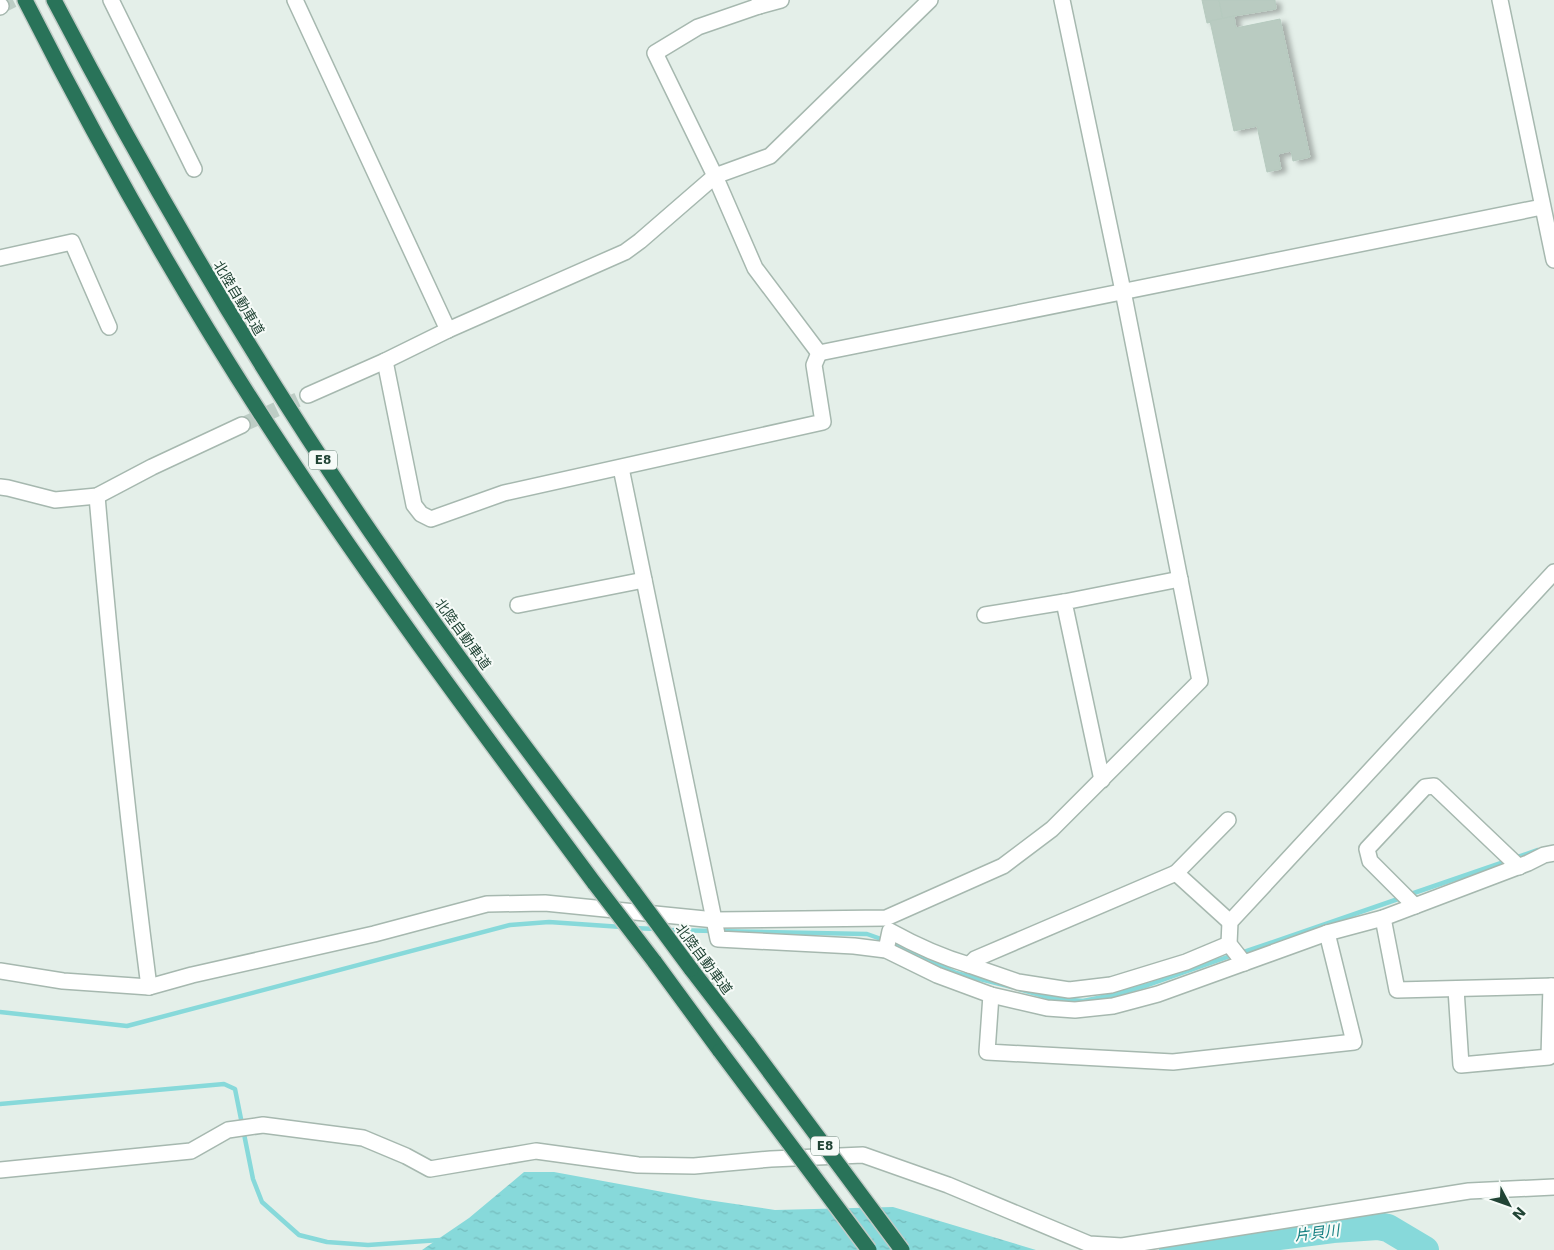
<svg xmlns="http://www.w3.org/2000/svg" width="1554" height="1250" font-family="'DejaVu Sans','Noto Sans JP',sans-serif">
<style>
.water{fill:url(#water-ripples)}
.lines{fill:none;stroke-linecap:round;stroke-linejoin:round}
.stream{stroke:#87d9da;stroke-width:4.5}
.river{stroke:#87d9da;stroke-width:28}
.building{fill:#b9cbc1;stroke:#b6cabf;filter:url(#shadow)}
.minor-tunnel{stroke:#bdcdc5;stroke-width:15;stroke-dasharray:15 8;stroke-linecap:butt}
.minor-casing{stroke:#a6b8af;stroke-width:18}
.motorway-casing{stroke:#c1cbc6;stroke-width:18}
.minor{stroke:#fff;stroke-width:15}
.motorway{stroke:#297359;stroke-width:15}
.motorway-bridge-casing{stroke:#c1cbc6;stroke-width:18;stroke-linecap:butt}
.motorway-bridge{stroke:#297359;stroke-width:15}
.labels{text-anchor:middle;dominant-baseline:central;stroke-width:4;stroke-linejoin:round;paint-order:stroke}
.shield{fill:#f6fbf8;stroke:#617b70;stroke-width:1}
.shield-label{font-size:12px;font-weight:bold;fill:#214435}
.street-label{font-size:14px;fill:#214435;stroke:#f6fbf8}
.water-label{font-size:15px;font-style:italic;fill:#137f81;stroke:#f6fbf8}
</style>
<defs>
<pattern id="water-ripples" width="26" height="14" patternUnits="userSpaceOnUse" patternTransform="scale(1.25)"><rect width="26" height="14" fill="#87d9da"/><path d="M2 4q2-2 4 0t4 0M15 11q2-2 4 0t4 0" fill="none" stroke="#74bbbc"/></pattern>
<filter id="shadow"><feDropShadow dx="5.5" dy="3" stdDeviation="2.5" flood-color="#0004"/></filter>
</defs>
<rect width="100%" height="100%" fill="#e4efe9"/>
<!-- water -->
<path class="water" d="M 524,1172 L 554,1172 L 701,1199 L 775,1210 L 893,1207 L 1036,1250 L 422,1250 L 469,1218 Z"/>
<g class="lines">
<!-- stream -->
<g class="stream">
<path d="M 1515,858 L 1538,850"/>
<path d="M 1408,895 L 1507,861"/>
<path d="M 632,928 L 657,929"/>
<path d="M 667,930 L 867,934 L 898,945 L 956,973 L 1012,987"/>
<path d="M 1241,953 L 1401,898"/>
<path d="M 1019,989 L 1051,998 L 1083,1001 L 1113,995 L 1148,985 L 1233,955"/>
<path d="M 0,1012 L 127,1026 L 510,925 L 549,922 L 622,927"/>
<path d="M 0,1104 L 224,1084 L 235,1089 L 253,1179 L 262,1202 L 299,1235 L 327,1242 L 368,1245 L 440,1240"/>
</g>
<!-- river -->
<path class="river" d="M 1173,1250 L 1333,1229 L 1378,1226 L 1388,1228 L 1425,1250"/>
</g>
<!-- building -->
<g class="building">
<path d="M 1202,0 L 1219,0 L 1223,20 L 1207,23 Z"/>
<path d="M 1219,0 L 1275,0 L 1276,9 L 1234,16 L 1223,20 Z"/>
<path d="M 1234,16 L 1236,28 L 1280,19 L 1310,157 L 1293,161 L 1291,151 L 1278,154 L 1281,169 L 1267,172 L 1257,126 L 1234,131 L 1210,21 Z"/>
</g>
<g class="lines">
<!-- minor-tunnel -->
<g class="minor-tunnel">
<path d="M 1,6 L 13,0"/>
<path d="M 242,425 L 308,395"/>
</g>
<defs>
<g id="minor">
<path d="M 111,0 L 194,169"/>
<path d="M 295,0 L 448,330"/>
<path d="M 759,0 L 759,6 L 698,27 L 655,53 L 715,176 L 755,268 L 819,353"/>
<path d="M 1500,0 L 1554,260"/>
<path d="M 759,6 L 781,0"/>
<path d="M 0,7 L 1,6"/>
<path d="M 0,258 L 72,242 L 109,327"/>
<path d="M 819,353 L 1542,207"/>
<path d="M 385,361 L 414,505 L 421,514 L 431,519 L 504,493 L 823,422 L 814,365 L 819,353"/>
<path d="M 308,395 L 385,361 L 448,330 L 625,252 L 640,241 L 715,176 L 770,156 L 930,0"/>
<path d="M 621,468 L 718,939 L 854,946 L 886,950 L 937,975 L 991,995 L 1047,1008 L 1075,1010 L 1113,1006 L 1158,994 L 1327,933 L 1383,918 L 1528,863 L 1544,855 L 1554,853"/>
<path d="M 0,487 L 8,488 L 55,500 L 97,496 L 152,467 L 242,425"/>
<path d="M 97,496 C 111,660 128,824 149,987"/>
<path d="M 518,605 L 644,580"/>
<path d="M 985,615 L 1064,602"/>
<path d="M 1102,780 L 1064,602 L 1180,579"/>
<path d="M 1228,820 L 1176,873 L 1230,922"/>
<path d="M 1176,873 L 975,959 L 969,965 L 1018,982 L 1069,990 L 1111,985 L 1186,962 L 1229,944"/>
<path d="M 1415,906 L 1370,861 L 1367,849 L 1425,787 L 1434,786 L 1519,867"/>
<path d="M 1383,918 L 1397,990 L 1554,986"/>
<path d="M 886,950 L 890,931 C 917,946 939,956 969,965"/>
<path d="M 1244,963 L 1229,944 L 1230,922 L 1554,572"/>
<path d="M 0,971 L 63,981 L 149,987 L 192,975 L 374,934 L 487,904 L 545,903 L 715,920 L 886,918 L 1003,866 L 1052,829 L 1200,681 L 1123,291 L 1062,0"/>
<path d="M 1456,989 L 1461,1065 L 1549,1057 L 1551,986"/>
<path d="M 991,995 L 987,1052 L 1173,1062 L 1354,1042 L 1327,933"/>
<path d="M 0,1170 L 191,1151 L 228,1130 L 263,1125 L 363,1138 L 406,1156 L 430,1169 L 536,1151 L 638,1165 L 694,1166 L 771,1159 L 863,1155 L 948,1185 L 1089,1244 L 1122,1246 L 1469,1191 L 1554,1187"/>
</g>
<g id="motorway">
<path d="M 25,0 C 104,156 190,308 287,454 C 384,601 490,742 595,884"/>
<path d="M 54,0 C 155,193 265,381 390,560 C 468,673 552,782 634,892"/>
<path d="M 654,961 L 720,1051"/>
<path d="M 691,969 L 748,1043"/>
</g>
</defs>
<!-- minor casing -->
<use href="#minor" class="minor-casing"/>
<!-- motorway casing -->
<use href="#motorway" class="motorway-casing"/>
<!-- minor -->
<use href="#minor" class="minor"/>
<!-- motorway -->
<use href="#motorway" class="motorway"/>
<defs>
<g id="motorway-bridge">
<path d="M 595,884 L 654,961"/>
<path d="M 634,892 L 691,969"/>
<path d="M 748,1043 L 902,1250"/>
<path d="M 720,1051 L 869,1250"/>
</g>
</defs>
<!-- motorway-bridge casing -->
<use href="#motorway-bridge" class="motorway-bridge-casing"/>
<!-- motorway-bridge -->
<use href="#motorway-bridge" class="motorway-bridge"/>
</g>
<g class="labels">
<!-- shield labels -->
<g class="shield">
<rect x="309" y="450.5" width="28" height="19" rx="4"/>
<rect x="811" y="1136.5" width="28" height="19" rx="4"/>
</g>
<g class="shield-label">
<text x="323" y="460">E8</text>
<text x="825" y="1146">E8</text>
</g>
<!-- street labels -->
<g class="street-label">
<text transform="translate(239 298) rotate(59)">北陸自動車道</text>
<text transform="translate(463 634) rotate(54)">北陸自動車道</text>
<text transform="translate(704 959) rotate(53)">北陸自動車道</text>
</g>
<!-- water labels -->
<g class="water-label">
<text transform="translate(1317 1233) rotate(-7)">片貝川</text>
</g>
</g>
<!-- north arrow -->
<g transform="translate(1509 1205) rotate(131)" stroke="#f6fbf8" stroke-width="4" paint-order="stroke">
<path d="M0-4L9 19L0 12L-9 19Z" fill="#214435"/>
<text y="-8" font-size="14" font-weight="bold" text-anchor="middle" fill="#214435">N</text>
</g>
</svg>
